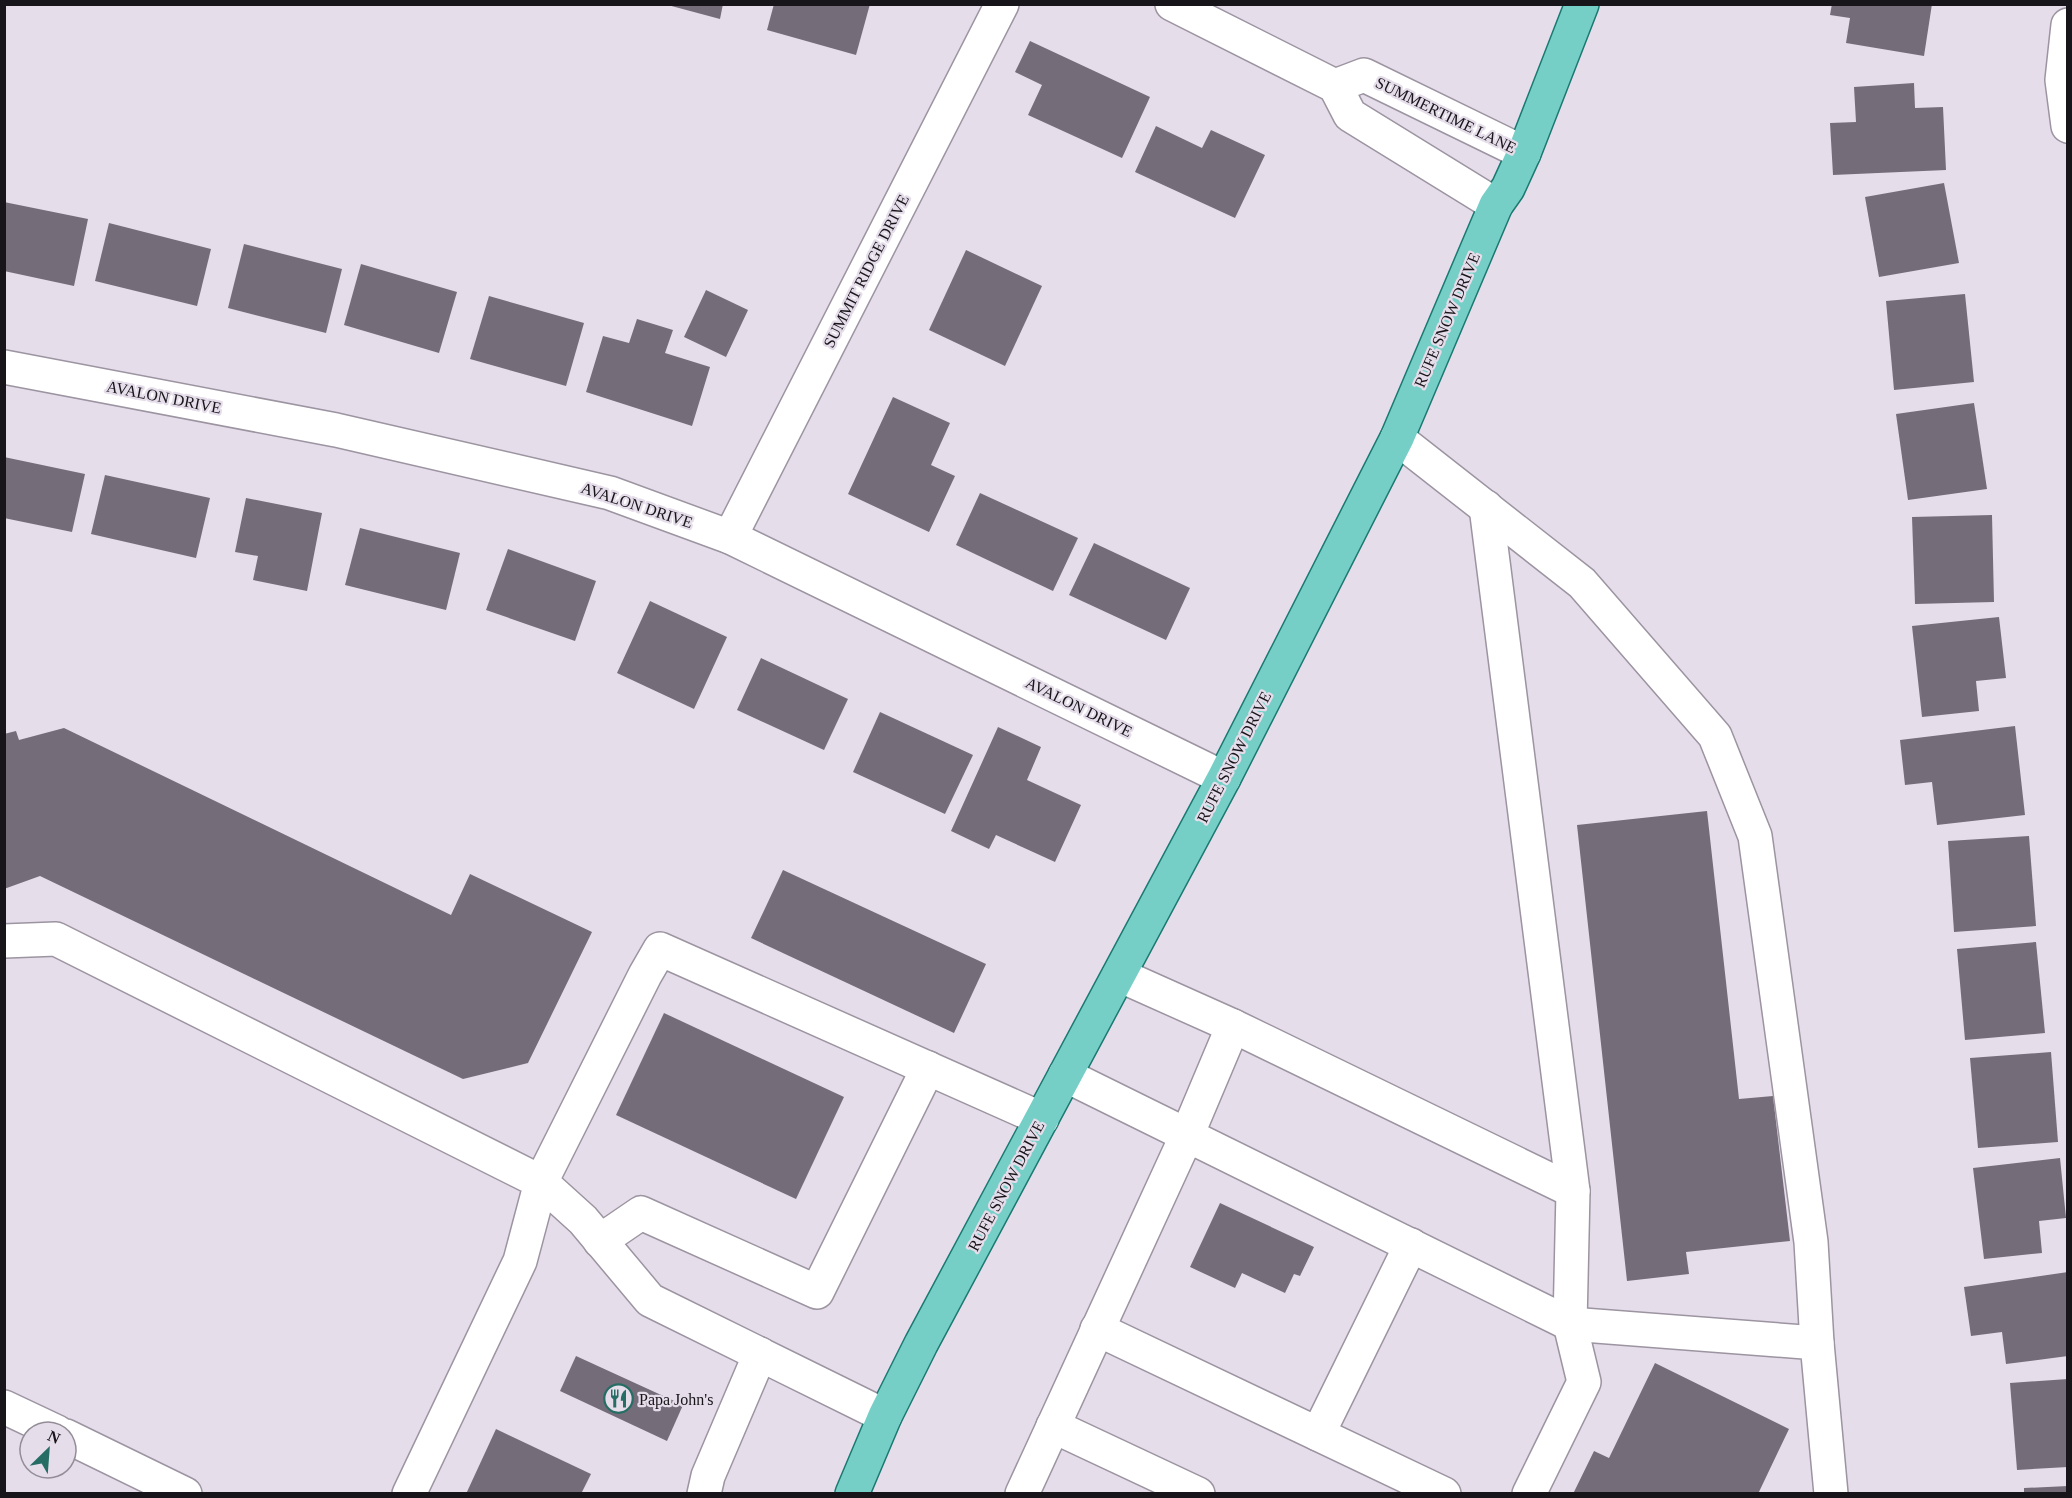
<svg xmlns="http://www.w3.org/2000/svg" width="2072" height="1498" font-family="Georgia,serif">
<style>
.building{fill:#746d79}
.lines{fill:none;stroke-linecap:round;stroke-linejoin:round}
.minor-casing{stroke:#9c94a1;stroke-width:36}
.major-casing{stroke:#1a7971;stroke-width:36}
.minor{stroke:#fff;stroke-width:33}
.major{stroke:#76cfc7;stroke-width:33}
.labels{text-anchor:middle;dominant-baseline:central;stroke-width:4.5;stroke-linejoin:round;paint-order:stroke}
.street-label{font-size:16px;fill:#171519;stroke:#e6ddeb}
.poi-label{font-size:16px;fill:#171519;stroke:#e6ddeb;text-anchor:start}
</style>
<rect width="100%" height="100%" fill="#e6ddeb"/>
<!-- building -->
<g class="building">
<path d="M 664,4 L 723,4 L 720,19 Z"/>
<path d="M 774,4 L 870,4 L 856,55 L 767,30 Z"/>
<path d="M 1832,4 L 1932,4 L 1924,56 L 1846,43 L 1850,18 L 1830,15 Z"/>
<path d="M 1030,41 L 1150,97 L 1122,158 L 1028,115 L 1042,85 L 1015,72 Z"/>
<path d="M 1914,83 L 1915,108 L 1943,107 L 1946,170 L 1833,175 L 1830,123 L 1856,122 L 1854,87 Z"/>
<path d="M 1156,126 L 1202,148 L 1211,130 L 1265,155 L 1235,218 L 1135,172 Z"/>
<path d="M 1944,183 L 1959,263 L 1879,277 L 1865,197 Z"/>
<path d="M 4,202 L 88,219 L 74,286 L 4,271 Z"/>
<path d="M 109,223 L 211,249 L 197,306 L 95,281 Z"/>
<path d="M 244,244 L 342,269 L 326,333 L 228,308 Z"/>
<path d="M 966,250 L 1042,286 L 1005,366 L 929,330 Z"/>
<path d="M 361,264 L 457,292 L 439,353 L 344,325 Z"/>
<path d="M 706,290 L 748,310 L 726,357 L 684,337 Z"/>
<path d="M 1965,294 L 1974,382 L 1894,390 L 1886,301 Z"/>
<path d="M 489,296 L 584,323 L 566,386 L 470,359 Z"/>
<path d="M 637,319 L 673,330 L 665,353 L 710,367 L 692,426 L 586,392 L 603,336 L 629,343 Z"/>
<path d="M 893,397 L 950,423 L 931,465 L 955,476 L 929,532 L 848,494 Z"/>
<path d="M 1974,403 L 1987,489 L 1908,500 L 1896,414 Z"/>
<path d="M 4,457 L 85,474 L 72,532 L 4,518 Z"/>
<path d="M 105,475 L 210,498 L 196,558 L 91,534 Z"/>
<path d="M 980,493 L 1078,538 L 1053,591 L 956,545 Z"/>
<path d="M 246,498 L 322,513 L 307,591 L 253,580 L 258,556 L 235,552 Z"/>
<path d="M 1992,515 L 1994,602 L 1915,604 L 1912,517 Z"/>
<path d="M 360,528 L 460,553 L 446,610 L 345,585 Z"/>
<path d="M 1094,543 L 1190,588 L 1166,640 L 1069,595 Z"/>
<path d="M 508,549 L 596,581 L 575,641 L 486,610 Z"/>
<path d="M 650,601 L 727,637 L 694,709 L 617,673 Z"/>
<path d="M 1999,617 L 2006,678 L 1976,681 L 1979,711 L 1922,717 L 1912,626 Z"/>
<path d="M 761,658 L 848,699 L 824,750 L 737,710 Z"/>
<path d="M 880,712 L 973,755 L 945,814 L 853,772 Z"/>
<path d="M 2015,726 L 2025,815 L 1937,825 L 1932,782 L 1905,785 L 1900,740 Z"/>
<path d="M 998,727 L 1041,747 L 1027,780 L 1081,805 L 1055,862 L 996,835 L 989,849 L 951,831 Z"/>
<path d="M 64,728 L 451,915 L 470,874 L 592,932 L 528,1063 L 463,1079 L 40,876 L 4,889 L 4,734 L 16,731 L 19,740 Z"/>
<path d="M 1707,811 L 1739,1099 L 1773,1096 L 1790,1241 L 1686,1252 L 1689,1274 L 1627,1281 L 1577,825 Z"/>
<path d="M 2029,836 L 2036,926 L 1954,932 L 1948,841 Z"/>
<path d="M 783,870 L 986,964 L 954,1033 L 751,938 Z"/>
<path d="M 2036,942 L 2045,1033 L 1965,1040 L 1957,949 Z"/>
<path d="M 664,1013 L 844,1097 L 796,1199 L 616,1115 Z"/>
<path d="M 2051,1052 L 2058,1142 L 1978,1148 L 1970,1058 Z"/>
<path d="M 2060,1158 L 2066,1218 L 2039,1221 L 2042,1253 L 1984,1259 L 1973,1168 Z"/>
<path d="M 1220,1203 L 1314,1247 L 1300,1276 L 1294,1274 L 1285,1293 L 1242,1273 L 1235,1288 L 1190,1267 Z"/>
<path d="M 2068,1272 L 2068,1356 L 2006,1364 L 2002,1332 L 1971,1336 L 1964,1287 Z"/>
<path d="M 576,1356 L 683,1405 L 667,1441 L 560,1391 Z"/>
<path d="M 1655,1363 L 1789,1429 L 1758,1494 L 1573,1494 L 1594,1451 L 1609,1458 Z"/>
<path d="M 2068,1379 L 2068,1467 L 2017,1470 L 2010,1383 Z"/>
<path d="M 496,1429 L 591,1474 L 581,1494 L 466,1494 Z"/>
<path d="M 2068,1486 L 2068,1494 L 2024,1494 L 2024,1488 Z"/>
</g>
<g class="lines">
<defs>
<g id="minor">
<path d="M 1172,4 L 1335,86 L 1350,115 L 1496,205"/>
<path d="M 2068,25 L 2062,80 L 2068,126"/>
<path d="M 1335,86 L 1364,75 L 1524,153"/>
<path d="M 4,367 L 336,430 L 610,493 L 730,537 L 1224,778"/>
<path d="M 1397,438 L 1582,583 L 1715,736 L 1755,836 L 1811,1242 L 1817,1343"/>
<path d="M 1486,507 L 1573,1191 L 1570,1324 L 1584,1382 L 1529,1494"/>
<path d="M 730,537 L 1002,4"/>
<path d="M 4,941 L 56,939 L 541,1182 L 520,1261 L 409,1494"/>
<path d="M 1119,975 L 1233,1026 L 1573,1191"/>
<path d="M 1065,1075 L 1570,1324 L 1817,1343 L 1831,1494"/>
<path d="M 600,1241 L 641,1213 L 817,1292 L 928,1068"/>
<path d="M 1097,1329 L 1444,1494"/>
<path d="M 4,1407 L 57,1432"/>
<path d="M 885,1416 L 650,1300 L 583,1220 L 541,1182 L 645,975 L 660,949 L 1042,1119"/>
<path d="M 1053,1426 L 1198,1494"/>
<path d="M 1318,1434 L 1411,1245"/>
<path d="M 66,1436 L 185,1494"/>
<path d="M 704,1494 L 708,1476 L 760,1354"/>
<path d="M 1022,1494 L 1187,1135 L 1233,1026"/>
</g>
<path id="major" d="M 852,1494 L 885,1416 L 921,1344 L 1224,778 L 1397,438 L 1496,205 L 1508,188 L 1524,153 L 1582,4"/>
</defs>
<!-- minor casing -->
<use href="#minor" class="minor-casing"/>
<!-- major casing -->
<use href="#major" class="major-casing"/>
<!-- minor -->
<use href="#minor" class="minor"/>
<!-- major -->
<use href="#major" class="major"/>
</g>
<!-- icons -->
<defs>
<symbol id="restaurant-ring" viewBox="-11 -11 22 22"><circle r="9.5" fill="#e6ddeb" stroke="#266e65" stroke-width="1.5"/><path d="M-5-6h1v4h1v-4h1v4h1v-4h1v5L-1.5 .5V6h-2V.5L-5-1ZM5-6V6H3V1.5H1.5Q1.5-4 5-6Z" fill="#266e65"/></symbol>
</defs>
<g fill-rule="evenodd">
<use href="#restaurant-ring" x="602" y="1382" width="33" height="33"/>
</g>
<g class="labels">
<!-- street labels -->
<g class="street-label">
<text transform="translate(1446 115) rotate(26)">SUMMERTIME LANE</text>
<text transform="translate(866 271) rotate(-63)">SUMMIT RIDGE DRIVE</text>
<text transform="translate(1447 320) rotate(-67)">RUFE SNOW DRIVE</text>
<text transform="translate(164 397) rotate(11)">AVALON DRIVE</text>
<text transform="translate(637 505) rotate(18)">AVALON DRIVE</text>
<text transform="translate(1079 707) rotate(26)">AVALON DRIVE</text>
<text transform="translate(1234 757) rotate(-63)">RUFE SNOW DRIVE</text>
<text transform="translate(1006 1186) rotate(-62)">RUFE SNOW DRIVE</text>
</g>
<!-- poi labels -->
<g class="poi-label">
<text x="639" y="1399">Papa John's</text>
</g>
</g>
<!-- border -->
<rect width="2072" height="1498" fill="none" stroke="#171519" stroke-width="12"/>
<!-- north arrow -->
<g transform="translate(48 1450) rotate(25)"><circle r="28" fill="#e6ddeb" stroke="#938d97" stroke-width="1.5"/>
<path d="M0-4.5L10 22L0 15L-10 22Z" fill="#266e65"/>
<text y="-9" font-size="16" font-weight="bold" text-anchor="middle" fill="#171519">N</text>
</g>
</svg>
